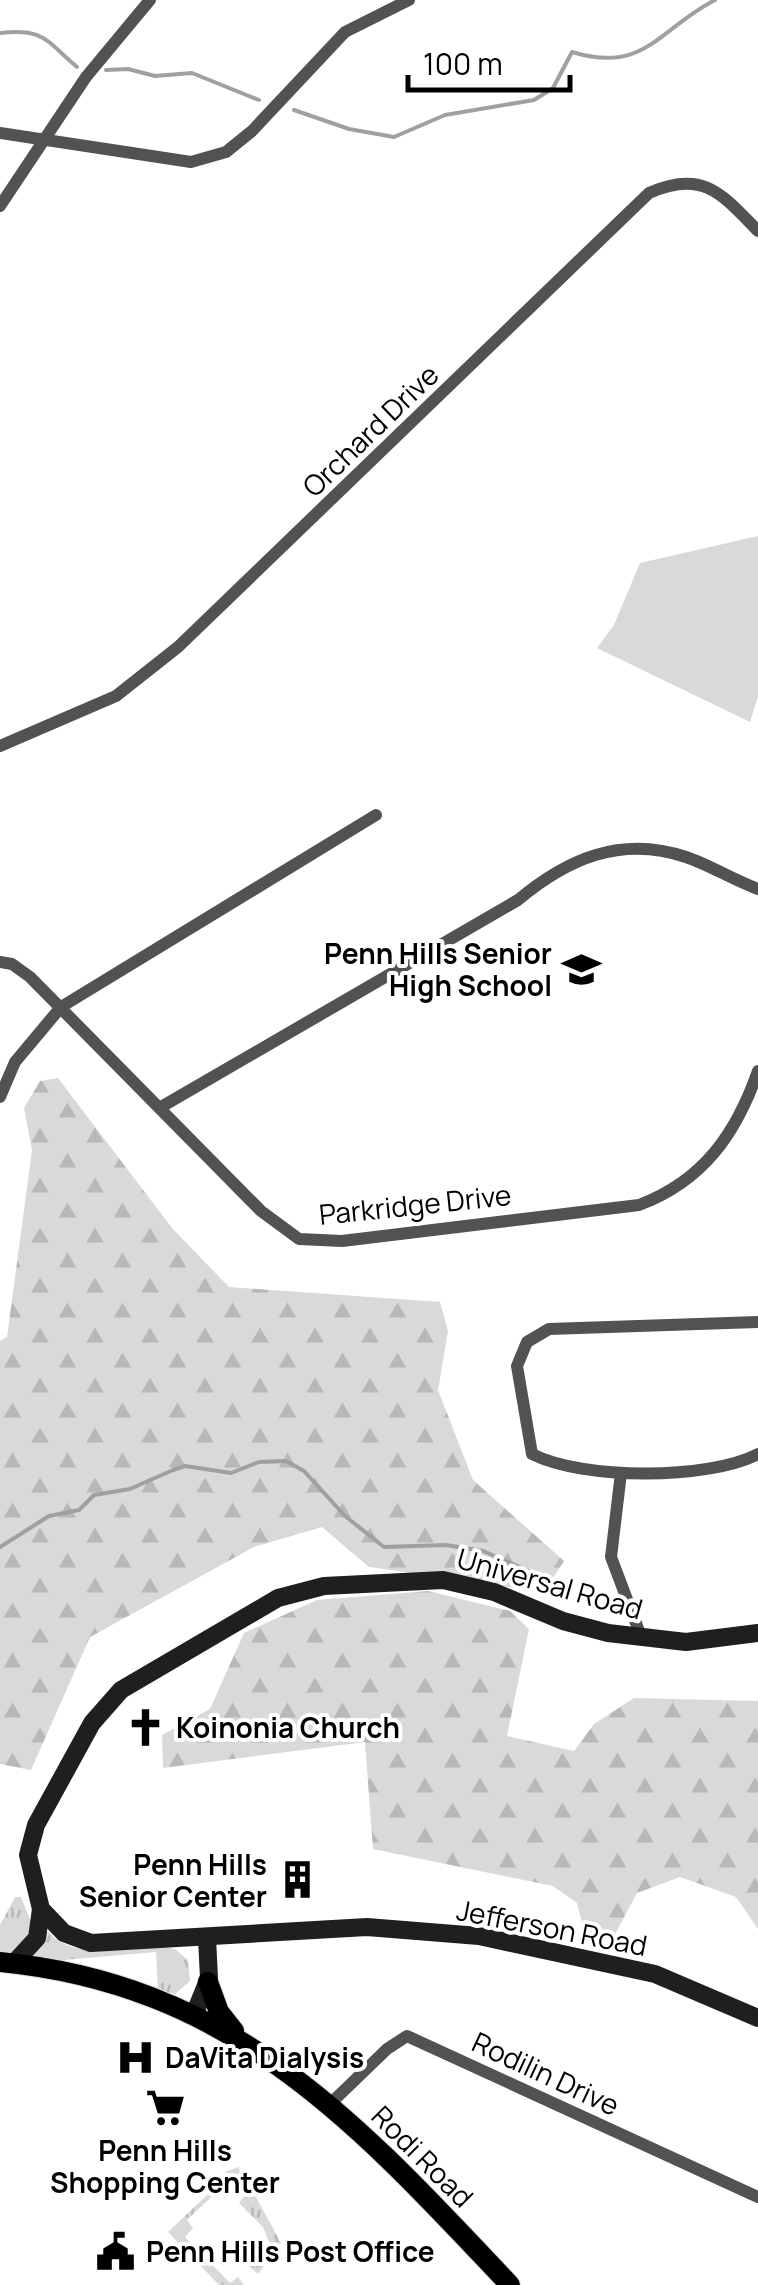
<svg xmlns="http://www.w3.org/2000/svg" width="758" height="2285" font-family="Manrope,sans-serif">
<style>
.grass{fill:url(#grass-tufts)}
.forest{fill:url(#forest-firs)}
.pitch{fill:#d9d9d9}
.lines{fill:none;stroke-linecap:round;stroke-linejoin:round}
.stream{stroke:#a0a0a0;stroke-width:4}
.primary-casing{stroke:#dbdbdb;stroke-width:22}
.street{stroke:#525252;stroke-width:12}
.secondary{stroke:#1f1f1f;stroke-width:18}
.primary{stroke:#000;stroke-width:20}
.labels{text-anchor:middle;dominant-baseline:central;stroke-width:8;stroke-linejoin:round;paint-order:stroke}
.street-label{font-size:28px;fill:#000;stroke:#fff}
.poi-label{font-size:28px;font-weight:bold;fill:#000;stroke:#fff;text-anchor:start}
</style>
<defs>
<pattern id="grass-tufts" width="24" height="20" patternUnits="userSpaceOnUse" patternTransform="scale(2.5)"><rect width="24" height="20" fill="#d9d9d9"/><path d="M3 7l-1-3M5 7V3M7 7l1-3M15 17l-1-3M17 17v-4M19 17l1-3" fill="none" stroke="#b8b8b8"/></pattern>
<pattern id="forest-firs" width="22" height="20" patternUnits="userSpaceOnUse" patternTransform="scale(2.5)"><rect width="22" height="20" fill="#d9d9d9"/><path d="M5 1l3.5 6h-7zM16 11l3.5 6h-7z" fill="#b8b8b8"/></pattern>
</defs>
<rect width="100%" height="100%" fill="#fff"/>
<!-- grass -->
<g class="grass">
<path d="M 15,1897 L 21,1897 L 31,1922 L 29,1936 L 13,1953 L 0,1956 L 0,1925 Z"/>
<path d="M 45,1929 C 82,1969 131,1939 175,1949 L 188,1960 L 190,1981 L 175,1994 L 158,1990 L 156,1952 L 64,1960 L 63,1965 L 32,1960 Z"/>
<path d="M 239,2167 L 241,2181 L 234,2188 L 226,2183 L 187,2220 L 193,2228 L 185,2237 L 230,2283 L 238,2277 L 244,2285 L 219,2285 L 168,2232 L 225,2178 L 225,2172 Z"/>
<path d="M 247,2193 L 256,2197 L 281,2243 L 258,2274 L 250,2267 L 269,2242 L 263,2227 L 239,2203 Z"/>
</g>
<!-- forest -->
<g class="forest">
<path d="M 58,1078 L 172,1228 L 229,1287 L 440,1302 L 448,1331 L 438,1390 L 473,1480 L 564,1561 L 544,1592 L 369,1567 L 322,1527 L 254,1547 L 90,1637 L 31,1770 L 0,1764 L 0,1341 L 7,1337 L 32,1150 L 24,1108 L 40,1081 Z"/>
<path d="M 428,1591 L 510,1611 L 529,1629 L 507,1736 L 574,1751 L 594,1724 L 634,1698 L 758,1701 L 758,1929 L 736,1897 L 680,1877 L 637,1893 L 614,1936 L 587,1941 L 577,1903 L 553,1886 L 373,1849 L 365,1742 L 163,1768 L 162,1735 L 210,1709 L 244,1633 L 317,1600 Z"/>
</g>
<!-- pitch -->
<path class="pitch" d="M 758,536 L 758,696 L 750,722 L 597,648 L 614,625 L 640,563 Z"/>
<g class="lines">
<!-- stream -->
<g class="stream">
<path d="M 0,33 C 45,28 46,41 77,67"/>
<path d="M 106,70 L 128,69 L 155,76 L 192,73 L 259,100"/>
<path d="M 294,110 L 349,129 L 394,137 L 445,115 L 534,100 L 553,88 L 572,52 C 645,74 657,30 715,0"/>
<path d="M 0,1547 L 49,1516 L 79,1510 L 94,1495 L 130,1489 L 173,1470 L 185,1466 L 231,1473 L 259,1462 L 286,1461 L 304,1471 L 345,1516 L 384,1547 L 446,1545 L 483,1551 L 567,1588"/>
</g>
<defs>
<g id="primary">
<path d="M 0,1962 C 235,1985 358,2124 510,2285"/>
<path d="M 208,1982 L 219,2012 L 234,2031"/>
</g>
</defs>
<!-- primary casing -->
<use href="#primary" class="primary-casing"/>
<!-- street -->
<g class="street">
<path d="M 0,133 L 191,162 L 226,152 L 252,131 L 345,32 L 409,0"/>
<path d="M 0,206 L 86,77 L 150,0"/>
<path d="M 0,746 L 116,696 L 178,647 L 649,193 C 703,169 722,194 758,231"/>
<path d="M 0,962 L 12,964 L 30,977 L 261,1211 L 299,1239 L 342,1241 L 639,1205 C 703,1181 736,1134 758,1071"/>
<path d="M 0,1097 L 15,1062 L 61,1007 L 376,815"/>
<path d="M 161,1107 L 518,900 C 567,859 621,835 686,857 C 710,865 733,880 758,889"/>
<path d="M 758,1322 L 549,1329 L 527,1342 L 517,1366 L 532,1454 C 583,1480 708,1480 758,1454"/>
<path d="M 621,1473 L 611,1557 L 642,1639"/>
<path d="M 330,2104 L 387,2049 L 407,2036 L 758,2197"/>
</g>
<!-- secondary -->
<g class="secondary">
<path d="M 758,1633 L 686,1642 L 608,1633 L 563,1621 L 494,1592 L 443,1580 L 324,1586 L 278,1598 L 121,1690 L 92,1723 L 36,1825 L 28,1855 L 41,1909 L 64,1933 L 91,1943 L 367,1927 L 479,1936 L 655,1974 L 758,2018"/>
<path d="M 14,1963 L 37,1938 L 41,1909"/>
<path d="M 194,2015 L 209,1978 L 207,1938"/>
</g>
<!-- primary -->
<use href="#primary" class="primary"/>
</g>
<!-- icons -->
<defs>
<symbol id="school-bare" viewBox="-9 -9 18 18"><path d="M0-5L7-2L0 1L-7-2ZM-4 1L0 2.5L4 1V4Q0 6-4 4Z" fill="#000" stroke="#fff" stroke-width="2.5" paint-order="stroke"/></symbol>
<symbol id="church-bare" viewBox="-9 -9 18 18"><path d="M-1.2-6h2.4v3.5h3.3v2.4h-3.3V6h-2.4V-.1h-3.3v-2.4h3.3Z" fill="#000" stroke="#fff" stroke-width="2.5" paint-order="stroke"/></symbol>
<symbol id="building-bare" viewBox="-9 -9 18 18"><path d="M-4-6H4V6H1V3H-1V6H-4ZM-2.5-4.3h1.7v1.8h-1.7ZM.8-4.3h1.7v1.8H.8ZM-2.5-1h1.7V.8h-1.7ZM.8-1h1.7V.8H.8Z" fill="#000" stroke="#fff" stroke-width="2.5" paint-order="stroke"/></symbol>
<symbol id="hospital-bare" viewBox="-9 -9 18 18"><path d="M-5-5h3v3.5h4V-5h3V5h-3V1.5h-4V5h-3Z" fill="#000" stroke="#fff" stroke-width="2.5" paint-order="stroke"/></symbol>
<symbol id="supermarket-bare" viewBox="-9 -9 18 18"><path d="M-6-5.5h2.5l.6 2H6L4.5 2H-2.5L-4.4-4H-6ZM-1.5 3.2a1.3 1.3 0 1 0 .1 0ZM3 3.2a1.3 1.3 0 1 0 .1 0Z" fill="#000" stroke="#fff" stroke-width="2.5" paint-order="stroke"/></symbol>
<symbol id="civic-bare" viewBox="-9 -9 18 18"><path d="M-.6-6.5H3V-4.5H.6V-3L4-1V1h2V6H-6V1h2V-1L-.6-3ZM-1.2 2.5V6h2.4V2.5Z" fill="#000" stroke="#fff" stroke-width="2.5" paint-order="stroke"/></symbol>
</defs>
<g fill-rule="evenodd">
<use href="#school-bare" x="554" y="942" width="55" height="55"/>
<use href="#church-bare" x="118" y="1700" width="55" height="55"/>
<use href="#building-bare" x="270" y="1852" width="55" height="55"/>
<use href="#hospital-bare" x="108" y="2030" width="55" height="55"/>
<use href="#supermarket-bare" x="138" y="2080" width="55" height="55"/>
<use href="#civic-bare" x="88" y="2224" width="55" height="55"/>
</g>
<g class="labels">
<!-- street labels -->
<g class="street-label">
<text transform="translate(370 430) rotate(-44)">Orchard Drive</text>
<text transform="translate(415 1204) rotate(-6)">Parkridge Drive</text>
<text transform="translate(550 1583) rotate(16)">Universal Road</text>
<text transform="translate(552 1927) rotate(11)">Jefferson Road</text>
<text transform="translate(546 2073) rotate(25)">Rodilin Drive</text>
<text transform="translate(423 2156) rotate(45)">Rodi Road</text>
</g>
<!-- poi labels -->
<g class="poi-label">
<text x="552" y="953" text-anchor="end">Penn Hills Senior<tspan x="552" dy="32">High School</tspan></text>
<text x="176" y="1727">Koinonia Church</text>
<text x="267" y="1864" text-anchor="end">Penn Hills<tspan x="267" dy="32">Senior Center</tspan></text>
<text x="165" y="2057">DaVita Dialysis</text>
<text x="165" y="2150" text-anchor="middle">Penn Hills<tspan x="165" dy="32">Shopping Center</tspan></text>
<text x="146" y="2251">Penn Hills Post Office</text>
</g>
</g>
<!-- scale -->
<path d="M408 75v15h162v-15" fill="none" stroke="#000000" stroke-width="5"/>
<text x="423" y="75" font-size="30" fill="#000000" stroke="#ffffff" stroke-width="8" paint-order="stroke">100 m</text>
</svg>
